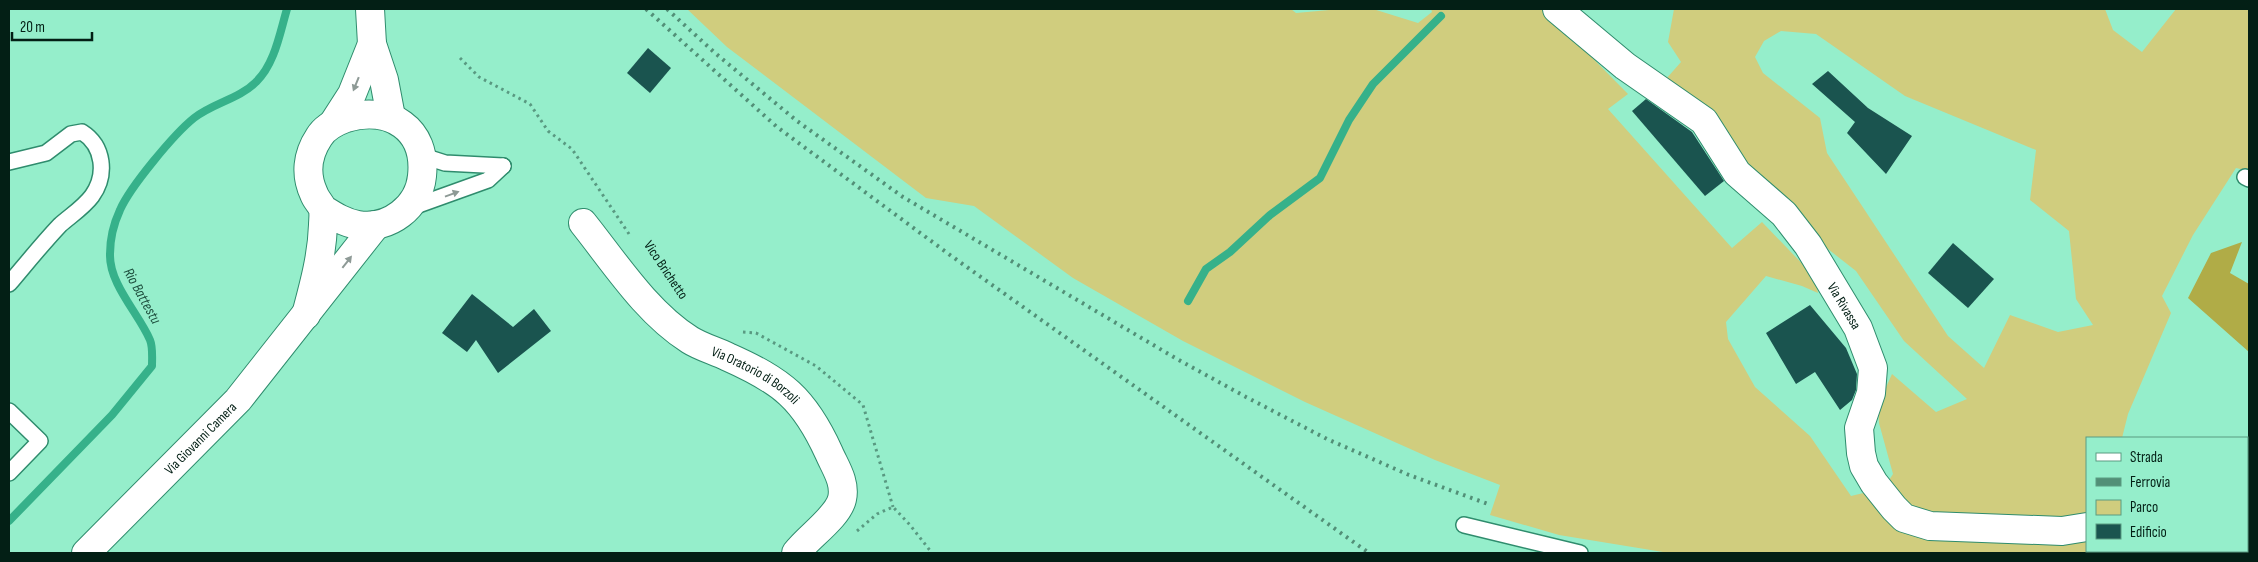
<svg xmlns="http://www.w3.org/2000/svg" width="2258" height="562" font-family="'Sofia Sans Condensed',sans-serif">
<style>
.green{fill:#d0cd7e;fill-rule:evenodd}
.forest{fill:#b0ac47}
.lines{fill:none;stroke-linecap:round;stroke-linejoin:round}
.stream{stroke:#36b18a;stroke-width:8}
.building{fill:#1a544f}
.service-casing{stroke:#2f8c6d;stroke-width:18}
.minor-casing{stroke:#2f8c6d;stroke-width:30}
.tertiary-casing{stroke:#2f8c6d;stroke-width:30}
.path{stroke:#599981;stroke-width:3;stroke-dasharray:2.5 4;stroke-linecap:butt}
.service{stroke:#fff;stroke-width:15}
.minor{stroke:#fff;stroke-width:28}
.tertiary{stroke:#fff;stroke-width:28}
.rail{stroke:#528f77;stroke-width:4;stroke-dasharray:2.5 5;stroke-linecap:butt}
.oneway{fill:#8e9a96}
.labels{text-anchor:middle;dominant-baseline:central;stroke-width:5;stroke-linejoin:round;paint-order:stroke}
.street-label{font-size:14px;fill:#031f15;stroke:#95eecb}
.water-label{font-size:15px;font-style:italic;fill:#1f503f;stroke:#95eecb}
</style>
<rect width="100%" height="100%" fill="#95eecb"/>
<!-- green -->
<path class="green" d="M 687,9 L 1291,9 L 1296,13 L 1340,9 L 1373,9 L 1418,23 L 1432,12 L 1431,9 L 1544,9 L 1628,94 L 1608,109 L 1732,248 L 1762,222 L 1814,276 L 1818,293 L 1802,286 L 1766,276 L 1726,322 L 1728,339 L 1755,387 L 1810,436 L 1851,496 L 1884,488 L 1893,474 L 1879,423 L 1878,405 L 1892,374 L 1936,412 L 1967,399 L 1904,341 L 1856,271 L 1819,242 L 1666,79 L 1681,62 L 1668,42 L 1674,9 L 2105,9 L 2113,30 L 2142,52 L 2176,9 L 2249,9 L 2249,171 L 2236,168 L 2193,235 L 2162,296 L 2171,313 L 2128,414 L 2122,438 L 2087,438 L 2087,551 L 2119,551 L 2120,553 L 1669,553 L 1559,535 L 1490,515 L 1500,485 L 1435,460 L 1305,402 L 1183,341 L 1073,278 L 974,206 L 926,198 L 727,47 ZM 1781,31 L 1816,34 L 1905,96 L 2036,150 L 2030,200 L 2069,231 L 2076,299 L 2093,325 L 2058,332 L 2010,315 L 1984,368 L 1948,336 L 1827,153 L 1820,118 L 1763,73 L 1755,57 L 1764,41 Z"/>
<!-- forest -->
<path class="forest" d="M 2242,242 L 2230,273 L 2249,284 L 2249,352 L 2188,298 L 2211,253 Z"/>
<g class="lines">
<!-- stream -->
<g class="stream">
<path d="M 1188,301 L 1206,269 L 1230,252 L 1270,215 L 1320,178 L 1349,120 L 1373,84 L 1441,16"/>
<path d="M 9,521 L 112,415 L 152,366 C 152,358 153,347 150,340 C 139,314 109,284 110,254 C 110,240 114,223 120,210 C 130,187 174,134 194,118 C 213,103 239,99 256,82 C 275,64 280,32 287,9"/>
</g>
</g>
<!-- building -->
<g class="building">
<path d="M 648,48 L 671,68 L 650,93 L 627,73 Z"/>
<path d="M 1828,71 L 1868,108 L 1912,136 L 1886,174 L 1847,133 L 1855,122 L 1812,84 Z"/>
<path d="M 1646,99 L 1692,132 L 1724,181 L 1705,196 L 1632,111 Z"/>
<path d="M 1953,243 L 1994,279 L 1968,308 L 1928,273 Z"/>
<path d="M 472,294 L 513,327 L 534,309 L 551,331 L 498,373 L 476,340 L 467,352 L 442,333 Z"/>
<path d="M 1810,305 L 1846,348 L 1857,374 L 1856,390 L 1852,400 L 1840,410 L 1815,372 L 1796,384 L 1766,333 Z"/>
</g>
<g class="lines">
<defs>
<g id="service">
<path d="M 423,156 L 445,163 L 503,166"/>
<path d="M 9,162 L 46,153 L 71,134 L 82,132 C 104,146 107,175 92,196 C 83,208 70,216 60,225 C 42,244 26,264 9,284"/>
<path d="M 2245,177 L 2249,179"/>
<path d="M 410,208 L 488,180 L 503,166"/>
<path d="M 9,411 L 40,441 L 9,473"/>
<path d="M 1464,525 L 1580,553"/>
</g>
<g id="minor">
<path id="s1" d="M 1557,9 L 1625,66 L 1704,121 L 1737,173 L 1784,214 L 1808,245 L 1858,328 L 1873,368 L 1871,393 L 1859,428 L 1861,453 L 1864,466 L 1874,483 L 1894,508 L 1904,518 L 1930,526 L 2062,531 L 2087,527"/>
<path id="s2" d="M 583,223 C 615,263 646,312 690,340 C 701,347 716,351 728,357 C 782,381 804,398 829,453 C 835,467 846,482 842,499 C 838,517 808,537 796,553"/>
<path d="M 2230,551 L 2232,553"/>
</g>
<g id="tertiary">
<path d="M 370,9 L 372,44 L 384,80 L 391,117"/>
<path d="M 334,122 L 352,94 L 372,44"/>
<path d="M 306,315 C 314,285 322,256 323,225 C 323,221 324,215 323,210 C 322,205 316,200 314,194 C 305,175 307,155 319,137 C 325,127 335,122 346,118 C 390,105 427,129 422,176 C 419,207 389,230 358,225 C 345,223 334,216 323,209"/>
<path id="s3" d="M 86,553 L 238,400 L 376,225"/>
</g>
</defs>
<!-- service casing -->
<use href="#service" class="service-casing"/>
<!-- minor casing -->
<use href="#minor" class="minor-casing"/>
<!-- tertiary casing -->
<use href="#tertiary" class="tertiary-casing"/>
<!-- path -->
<g class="path">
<path d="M 460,58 L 479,77 L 530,104 L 548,131 L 572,149 L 629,234"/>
<path d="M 743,332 L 756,333 L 816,366 L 863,405 L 893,507"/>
<path d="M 857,531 L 877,514 L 893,507 L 910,525 L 932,553"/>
<path d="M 2195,553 L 2198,551"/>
</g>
<!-- service -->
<use href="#service" class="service"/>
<!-- minor -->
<use href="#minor" class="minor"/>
<!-- tertiary -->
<use href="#tertiary" class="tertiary"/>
<!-- rail -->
<g class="rail">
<path d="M 646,9 L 777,127 L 950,255 L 1369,553"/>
<path d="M 667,9 L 715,53 L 797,121 L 903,197 L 1177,359 L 1246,397 L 1327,439 L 1409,475 L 1488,504"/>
</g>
</g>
<!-- one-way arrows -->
<defs><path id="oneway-solid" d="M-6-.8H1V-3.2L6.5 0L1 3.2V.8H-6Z" transform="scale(1.25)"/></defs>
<g class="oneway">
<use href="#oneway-solid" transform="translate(356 84) rotate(112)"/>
<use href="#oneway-solid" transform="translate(452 194) rotate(-20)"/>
<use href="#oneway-solid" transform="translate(347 262) rotate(-52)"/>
</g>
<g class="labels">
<!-- street labels -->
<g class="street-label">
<text transform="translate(666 270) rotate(56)">Vico Brichetto</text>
<text stroke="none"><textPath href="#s1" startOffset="419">Via Rivassa</textPath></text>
<text stroke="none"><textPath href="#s2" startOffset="234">Via Oratorio di Borzoli</textPath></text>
<text stroke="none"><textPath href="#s3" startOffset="162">Via Giovanni Camera</textPath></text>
</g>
<!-- water labels -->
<g class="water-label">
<text transform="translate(142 296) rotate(61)">Rio Battestu</text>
</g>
</g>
<!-- border -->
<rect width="2258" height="562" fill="none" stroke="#031f15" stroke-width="20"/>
<!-- legend -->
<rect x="2086" y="437" width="162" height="115" fill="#95eecb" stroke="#5b9b82"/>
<rect x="2096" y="453" width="25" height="8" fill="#ffffff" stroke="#5b9b82"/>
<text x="2130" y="462" font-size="15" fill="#031f15">Strada</text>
<rect x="2096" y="478" width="25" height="8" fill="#528f77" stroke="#5b9b82"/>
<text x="2130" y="487" font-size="15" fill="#031f15">Ferrovia</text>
<rect x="2096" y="500" width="25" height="15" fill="#d0cd7e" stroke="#5b9b82"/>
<text x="2130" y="512" font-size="15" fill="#031f15">Parco</text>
<rect x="2096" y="524" width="25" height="15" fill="#1a544f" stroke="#5b9b82"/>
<text x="2130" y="537" font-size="15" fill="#031f15">Edificio</text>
<!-- scale -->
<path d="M12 32v8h80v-8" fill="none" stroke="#031f15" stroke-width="2.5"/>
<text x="20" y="32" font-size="15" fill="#031f15" stroke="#95eecb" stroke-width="4" paint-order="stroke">20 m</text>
</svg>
